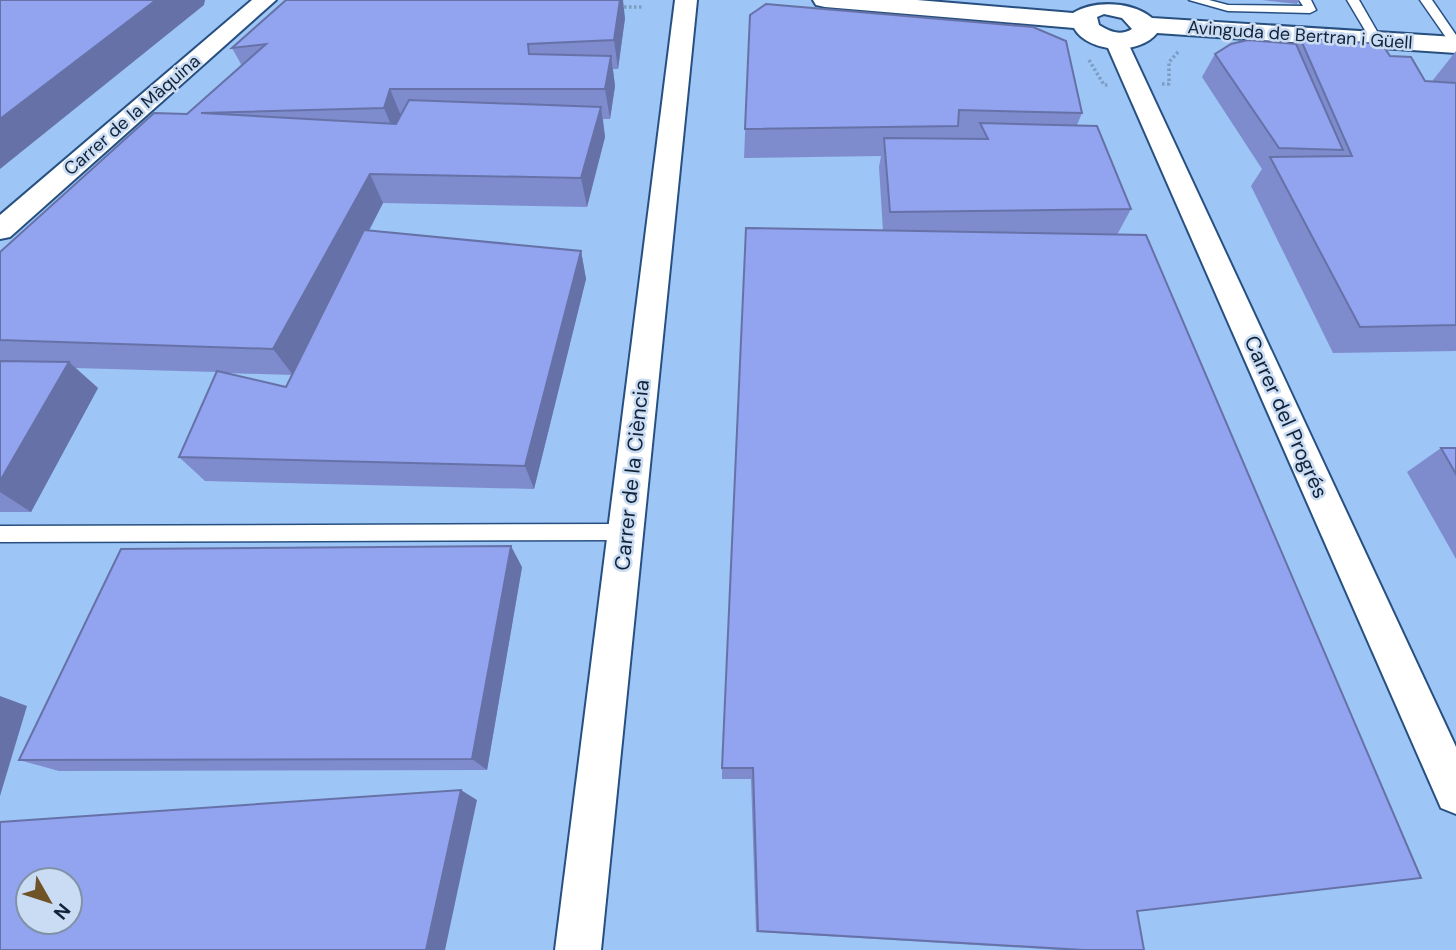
<svg xmlns="http://www.w3.org/2000/svg" width="1456" height="950" font-family="'DM Sans',sans-serif">
<style>
.built{fill:#9dc5f6;fill-rule:evenodd}
.lines{fill:none;stroke-linecap:round;stroke-linejoin:round}
.lane-casing{stroke:#275080;stroke-width:3}
.street-casing{stroke:#275080;stroke-width:4}
.secondary-casing{stroke:#275080;stroke-width:4}
.path{stroke:#7d9cc1;stroke-width:3.5;stroke-dasharray:2.5 2.5;stroke-linecap:butt}
.lane{fill:#fff;fill-rule:evenodd}
.street{fill:#fff;fill-rule:evenodd}
.secondary{fill:#fff;fill-rule:evenodd}
.wall{fill:#7e8cce;fill-rule:evenodd}
.shaded-wall{fill:#6672a7}
.building{fill:#92a3ef;stroke:#6672a7;stroke-width:2;fill-rule:evenodd}
.labels{text-anchor:middle;dominant-baseline:central;stroke-width:5;stroke-linejoin:round;paint-order:stroke}
.far-street-label{font-size:18px;fill:#112338;stroke:#cadcf3}
.street-label{font-size:21px;fill:#112338;stroke:#cadcf3}
</style>
<rect width="100%" height="100%" fill="#acd1fe"/>
<!-- built -->
<path class="built" d="M 0,0 L 1456,0 L 1456,950 L 0,950 ZM 28,880 L 70,880 L 70,922 L 28,922 Z"/>
<g class="lines">
<defs>
<g id="lane">
<path d="M 1189,0 L 1209,0 L 1228,5 L 1303,6 L 1299,0 L 1311,0 L 1316,10 L 1310,13 L 1228,11 Z"/>
<path d="M 1347,0 L 1359,0 L 1382,40 L 1380,42 L 1372,42 Z"/>
<path d="M 1420,0 L 1432,0 L 1456,35 L 1456,48 L 1452,46 Z"/>
<path d="M 625,524 L 631,526 L 634,532 L 631,538 L 625,540 L 0,542 L 0,526 Z"/>
</g>
<g id="street">
<path d="M 252,0 L 276,0 L 10,237 L 0,239 L 0,215 Z"/>
<path d="M 675,0 L 697,0 L 601,950 L 555,950 Z"/>
<path d="M 1116,34 L 1124,36 L 1127,41 L 1456,747 L 1456,814 L 1441,808 L 1105,41 L 1108,36 Z"/>
</g>
<path id="secondary" d="M 813,0 L 917,0 L 1073,13 C 1094,0 1132,1 1152,18 L 1456,37 L 1456,53 L 1157,33 C 1139,56 1088,53 1074,28 L 825,7 L 816,5 ZM 1104,14 L 1122,18 L 1132,29 C 1121,36 1110,32 1099,25 L 1097,17 Z"/>
</defs>
<!-- lane casing -->
<use href="#lane" class="lane-casing"/>
<!-- street casing -->
<use href="#street" class="street-casing"/>
<!-- secondary casing -->
<use href="#secondary" class="secondary-casing"/>
<!-- path -->
<g class="path">
<path d="M 619,7 L 644,7"/>
<path d="M 1089,60 L 1104,85 L 1108,85"/>
<path d="M 1162,84 L 1169,84 L 1169,62 L 1179,51"/>
</g>
<!-- lane -->
<use href="#lane" class="lane"/>
<!-- street -->
<use href="#street" class="street"/>
<!-- secondary -->
<use href="#secondary" class="secondary"/>
</g>
<!-- wall -->
<g class="wall">
<path d="M 286,0 L 625,18 L 618,69 L 613,69 L 615,86 L 610,119 L 603,119 L 605,137 L 587,207 L 383,203 L 369,231 L 581,251 L 586,279 L 534,489 L 205,481 L 179,457 L 216,372 L 75,368 L 98,388 L 31,512 L 0,512 L 0,252 L 187,114 L 242,66 L 232,48 ZM 226,373 L 292,375 L 286,387 Z"/>
<path d="M 1262,0 L 1299,0 L 1297,4 Z"/>
<path d="M 750,15 L 1082,113 L 1077,125 L 1131,209 L 1117,235 L 1137,911 L 1144,950 L 1061,950 L 756,932 L 751,779 L 722,779 L 722,768 L 883,231 L 879,167 L 881,156 L 744,158 Z"/>
<path d="M 1300,38 L 1425,81 L 1433,81 L 1433,80 L 1456,51 L 1456,351 L 1333,353 L 1251,186 L 1262,169 L 1202,77 L 1215,54 L 1296,44 Z"/>
<path d="M 1441,448 L 1456,448 L 1456,559 L 1407,472 Z"/>
<path d="M 522,567 L 487,770 L 59,771 L 19,760 Z"/>
</g>
<!-- shaded-wall -->
<g class="shaded-wall">
<path d="M 156,0 L 205,0 L 204,5 L 0,169 L 0,119 Z"/>
<path d="M 620,0 L 623,0 L 625,18 L 618,69 L 614,40 Z"/>
<path d="M 611,56 L 615,86 L 610,119 L 605,89 Z"/>
<path d="M 390,89 L 402,118 L 396,137 L 384,108 Z"/>
<path d="M 601,107 L 605,137 L 587,207 L 581,178 Z"/>
<path d="M 370,174 L 383,203 L 293,375 L 273,349 Z"/>
<path d="M 581,251 L 586,279 L 534,489 L 525,466 Z"/>
<path d="M 69,362 L 98,388 L 31,512 L 0,492 L 0,481 Z"/>
<path d="M 511,546 L 522,567 L 487,770 L 472,759 Z"/>
<path d="M 0,696 L 27,706 L 0,796 Z"/>
<path d="M 461,790 L 477,800 L 445,950 L 426,950 Z"/>
</g>
<!-- building -->
<g class="building">
<path d="M 0,0 L 156,0 L 0,119 Z"/>
<path d="M 286,0 L 620,0 L 614,40 L 528,44 L 529,54 L 611,56 L 605,89 L 390,89 L 384,108 L 201,113 L 396,124 L 409,100 L 601,107 L 581,178 L 370,174 L 273,349 L 0,340 L 0,252 L 154,113 L 187,114 L 266,44 L 232,48 Z"/>
<path d="M 766,4 L 1033,27 L 1066,41 L 1082,113 L 959,110 L 958,126 L 745,129 L 750,15 Z"/>
<path d="M 1300,38 L 1382,44 L 1390,56 L 1411,57 L 1425,81 L 1456,83 L 1456,325 L 1360,327 L 1270,157 L 1352,156 Z"/>
<path d="M 1248,40 L 1296,44 L 1343,150 L 1279,148 L 1215,54 L 1231,44 Z"/>
<path d="M 980,123 L 1097,126 L 1131,209 L 890,212 L 884,138 L 988,139 Z"/>
<path d="M 746,228 L 1146,235 L 1421,878 L 1137,911 L 1144,950 L 1084,950 L 758,931 L 753,768 L 722,768 Z"/>
<path d="M 364,230 L 581,251 L 525,466 L 179,457 L 217,371 L 286,387 Z"/>
<path d="M 0,361 L 69,362 L 0,481 Z"/>
<path d="M 1441,448 L 1456,448 L 1456,474 Z"/>
<path d="M 511,546 L 472,759 L 19,760 L 121,549 Z"/>
<path d="M 461,790 L 426,950 L 0,950 L 0,822 ZM 28,880 L 70,880 L 70,922 L 28,922 Z"/>
</g>
<g class="labels">
<!-- far-street labels -->
<g class="far-street-label">
<text transform="translate(1300 35) rotate(4)">Avinguda de Bertran i Güell</text>
<text transform="translate(132 115) rotate(-41)">Carrer de la Màquina</text>
</g>
<!-- street labels -->
<g class="street-label">
<text transform="translate(1286 417) rotate(66)">Carrer del Progrés</text>
<text transform="translate(632 475) rotate(-84)">Carrer de la Ciència</text>
</g>
</g>
<!-- north arrow -->
<g transform="translate(49 901) rotate(129)"><circle r="33" fill="#cadcf3" stroke="#8092a8" stroke-width="2"/>
<path d="M0-5L12 26L0 18L-12 26Z" fill="#705227"/>
<text y="-10" font-size="19" font-weight="bold" text-anchor="middle" fill="#112338">N</text>
</g>
</svg>
